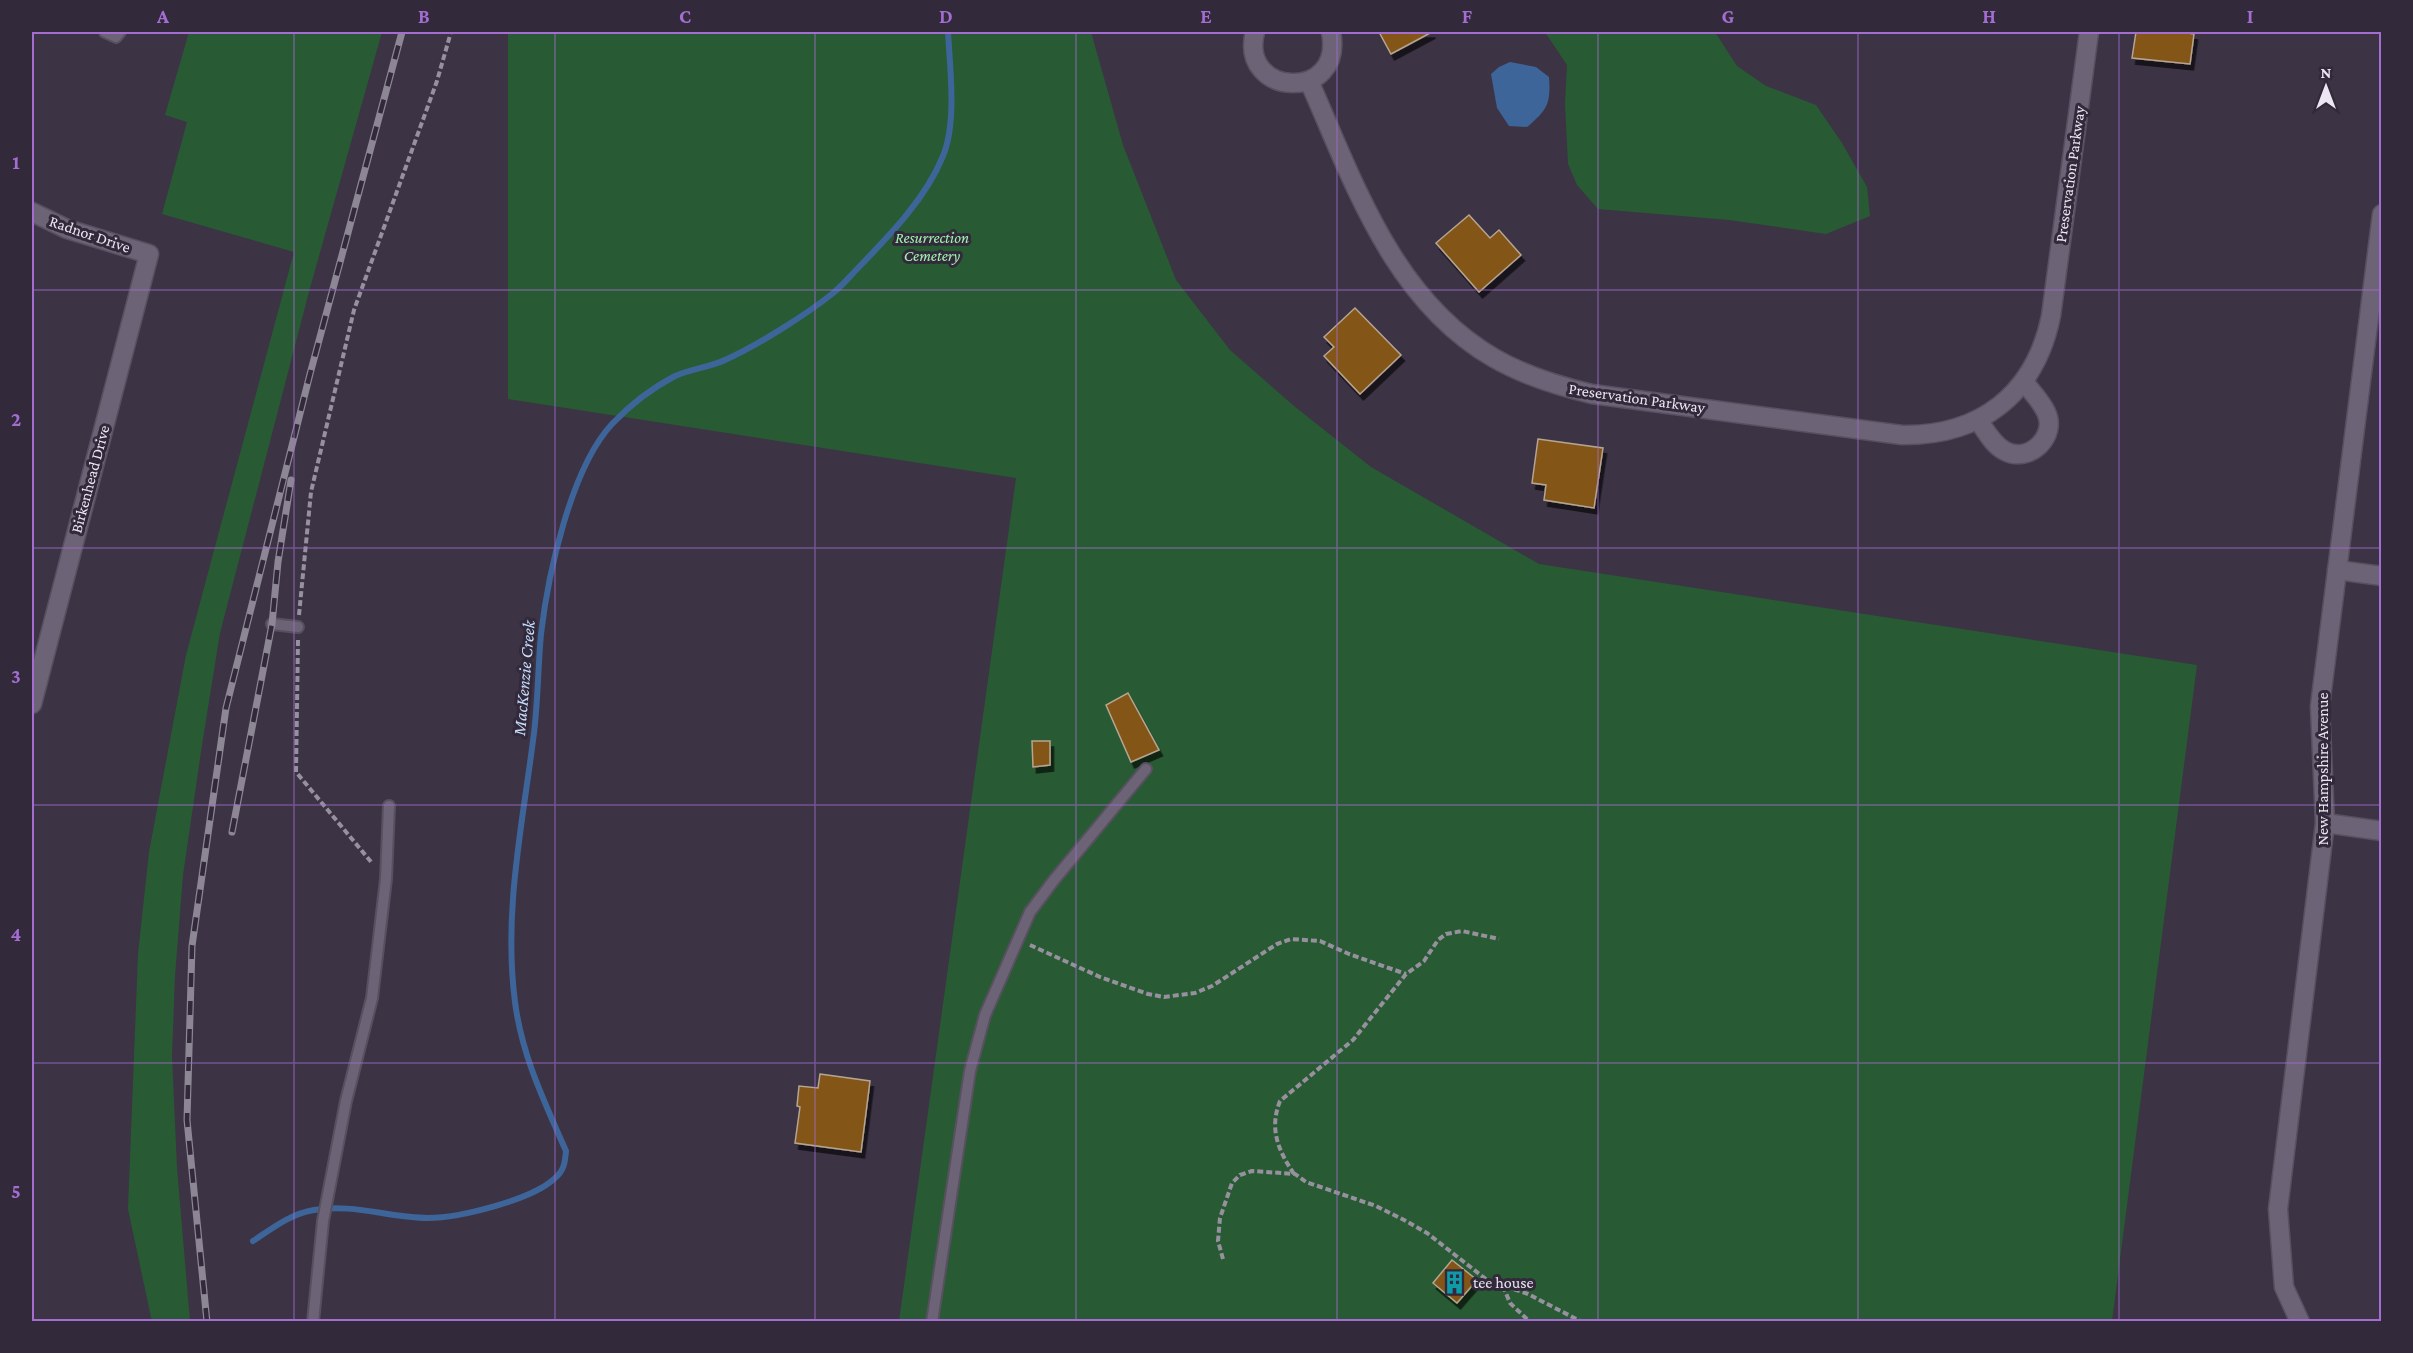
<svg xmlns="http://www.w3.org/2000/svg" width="2413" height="1353" font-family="'Crimson Pro',serif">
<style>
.green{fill:#285b33}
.water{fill:#3d659a}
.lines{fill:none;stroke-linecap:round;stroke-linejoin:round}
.stream{stroke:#3d659a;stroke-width:6}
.building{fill:#835516;stroke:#b6a592;stroke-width:1.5;filter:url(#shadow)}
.lane-casing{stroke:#57505f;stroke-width:14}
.street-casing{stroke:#57505f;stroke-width:21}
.path{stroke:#97909f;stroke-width:4;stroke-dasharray:6 3;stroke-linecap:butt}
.lane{stroke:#6d6377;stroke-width:10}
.street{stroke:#6d6377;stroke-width:18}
.rail-casing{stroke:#8d8695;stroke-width:7}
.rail{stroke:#32293b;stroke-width:4.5;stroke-dasharray:14;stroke-linecap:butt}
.grid{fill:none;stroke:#a36dd1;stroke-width:1.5;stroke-opacity:0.55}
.labels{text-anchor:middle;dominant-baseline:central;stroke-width:6;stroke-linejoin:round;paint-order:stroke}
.street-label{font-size:16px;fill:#ece6f2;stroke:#32293b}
.park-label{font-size:16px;font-style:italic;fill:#a1f4ae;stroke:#32293b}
.poi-label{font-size:16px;fill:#ece6f2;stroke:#32293b;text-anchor:start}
.water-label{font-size:18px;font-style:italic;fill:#c5dcfc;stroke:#32293b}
.neatline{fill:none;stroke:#a36dd1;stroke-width:2}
.grid-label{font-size:20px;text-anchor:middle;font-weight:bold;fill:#a36dd1}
</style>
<defs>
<filter id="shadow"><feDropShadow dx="3.5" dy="6" stdDeviation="0" flood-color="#0009"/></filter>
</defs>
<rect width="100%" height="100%" fill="#3c3345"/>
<!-- green -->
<g class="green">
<path d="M 189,32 L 382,32 L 310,288 L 220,633 L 202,745 L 183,875 L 175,976 L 172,1056 L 177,1168 L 190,1321 L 152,1322 L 128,1209 L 138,954 L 149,852 L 186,655 L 294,252 L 162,214 L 187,122 L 165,115 Z"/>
<path d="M 508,32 L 1091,32 L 1123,145 L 1176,280 L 1230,350 L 1294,406 L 1371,467 L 1539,564 L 2197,665 L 2112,1321 L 899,1321 L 1016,478 L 508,399 Z"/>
<path d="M 1545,32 L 1715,32 L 1737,66 L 1766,86 L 1816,105 L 1842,143 L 1867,187 L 1870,216 L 1826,234 L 1729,220 L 1598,209 L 1577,185 L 1568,164 L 1565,104 L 1567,65 Z"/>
</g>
<!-- water -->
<path class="water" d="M 1510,62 L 1536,67 L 1549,77 C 1551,104 1547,110 1527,127 L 1509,126 L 1497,108 L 1491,74 L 1499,67 Z"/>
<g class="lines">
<!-- stream -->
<path class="stream" d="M 253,1241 C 273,1228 290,1214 314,1210 C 352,1203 390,1218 428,1218 C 459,1218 531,1200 554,1179 C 564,1171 565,1163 566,1151 C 544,1101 522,1056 515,1002 C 503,911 523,822 534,733 C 538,700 538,667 541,634 C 548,574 571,468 612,424 C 630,405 652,388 675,376 C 691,369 710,367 725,360 C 758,345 804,316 832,294 C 842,286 851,275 860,266 C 891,234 926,198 943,156 C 957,122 950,68 948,32"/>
</g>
<!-- building -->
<g class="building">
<path d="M 1379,32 L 1432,32 L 1391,54 Z"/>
<path d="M 2136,32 L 2181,32 L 2194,34 L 2190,64 L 2132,58 Z"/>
<path d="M 1469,215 L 1490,238 L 1499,230 L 1521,255 L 1479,292 L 1436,243 Z"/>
<path d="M 1355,308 L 1401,355 L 1360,394 L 1324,356 L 1334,347 L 1324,337 Z"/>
<path d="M 1538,439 L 1603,448 L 1594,508 L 1544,500 L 1546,485 L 1532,483 Z"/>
<path d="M 1128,693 L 1159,750 L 1131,762 L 1106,705 Z"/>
<path d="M 1032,741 L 1050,741 L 1050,765 L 1033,767 Z"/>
<path d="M 820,1074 L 870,1081 L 861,1152 L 795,1143 L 800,1107 L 797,1106 L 799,1086 L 818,1088 Z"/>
<path d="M 1452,1260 L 1477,1280 L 1457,1303 L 1433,1283 Z"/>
</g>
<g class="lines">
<defs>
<g id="lane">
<path d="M 105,32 L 116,37 L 120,32"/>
<path d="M 272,624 L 298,627"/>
<path d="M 313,1322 L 323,1221 L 346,1101 L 372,998 L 386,879 L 389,806"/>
<path d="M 932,1322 L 970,1071 L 985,1015 L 1030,912 L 1054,880 L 1146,769"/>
</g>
<g id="street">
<path d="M 1255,32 C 1238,97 1345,103 1331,32"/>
<path d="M 1309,81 C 1354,182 1392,299 1494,358 C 1525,376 1558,386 1592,394 L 1902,435 C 1981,436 2035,394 2051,316 L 2089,32"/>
<path d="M 32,212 L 67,229 L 149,254 L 32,704"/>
<path d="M 1978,420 C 1986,431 1993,445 2005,451 C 2029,464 2058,436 2046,412 C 2041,401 2031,391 2024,382"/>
<path d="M 2337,570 L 2382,576"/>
<path d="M 2325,823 L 2382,831"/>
<path d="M 2300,1322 L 2284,1287 L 2278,1209 L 2325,823 L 2320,706 L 2382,214"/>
</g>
</defs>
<!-- lane casing -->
<use href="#lane" class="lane-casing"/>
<!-- street casing -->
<use href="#street" class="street-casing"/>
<!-- path -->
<g class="path">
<path d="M 299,615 L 311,492 L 354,310 L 437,81 L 451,32"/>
<path d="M 298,640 L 296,772 L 372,863"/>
<path d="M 1030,945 L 1100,977 L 1148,994 L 1164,997 L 1195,993 L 1212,986 L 1277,944 L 1291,939 L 1320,941 L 1349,954 L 1406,974"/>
<path d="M 1294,1174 C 1278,1150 1269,1129 1280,1101 L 1353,1040 L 1406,974 L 1424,961 L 1438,940 L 1446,934 L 1462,931 L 1499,939"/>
<path d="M 1223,1259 L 1218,1241 L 1220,1218 L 1232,1183 L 1240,1175 L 1252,1171 L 1295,1174 L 1306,1182 L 1376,1206 L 1404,1220 L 1427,1233 L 1487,1280 L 1528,1294 L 1582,1322"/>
<path d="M 1503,1286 L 1510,1303 L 1530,1322"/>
</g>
<!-- lane -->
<use href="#lane" class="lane"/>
<!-- street -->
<use href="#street" class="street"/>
<defs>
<g id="rail">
<path d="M 232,832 L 272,624 L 278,562 L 291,480"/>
<path d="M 207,1322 L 187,1120 L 192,946 L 226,708 L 310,374 L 402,32"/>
</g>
</defs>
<!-- rail casing -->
<use href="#rail" class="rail-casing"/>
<!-- rail -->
<use href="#rail" class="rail"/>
</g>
<!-- grid -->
<path class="grid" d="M 294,32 L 294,1322M 555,32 L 555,1322M 815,32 L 815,1322M 1076,32 L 1076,1322M 1337,32 L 1337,1322M 1598,32 L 1598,1322M 1858,32 L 1858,1322M 2119,32 L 2119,1322M 32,290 L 2382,290M 32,548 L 2382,548M 32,805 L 2382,805M 32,1063 L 2382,1063"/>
<!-- icons -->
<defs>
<symbol id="building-bare" viewBox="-9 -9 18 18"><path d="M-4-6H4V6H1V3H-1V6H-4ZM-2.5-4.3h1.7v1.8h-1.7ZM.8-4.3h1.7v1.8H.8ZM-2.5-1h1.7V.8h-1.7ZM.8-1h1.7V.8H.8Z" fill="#0f9aa8" stroke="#32293b" stroke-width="2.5" paint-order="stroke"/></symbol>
</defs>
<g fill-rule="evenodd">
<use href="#building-bare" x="1438" y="1266" width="33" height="33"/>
</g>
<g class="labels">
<!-- street labels -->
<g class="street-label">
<text transform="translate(2070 174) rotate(-82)">Preservation Parkway</text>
<text transform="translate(90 234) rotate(19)">Radnor Drive</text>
<text transform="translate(1637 398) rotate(8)">Preservation Parkway</text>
<text transform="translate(90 479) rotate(-75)">Birkenhead Drive</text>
<text transform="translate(2322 769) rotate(-90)">New Hampshire Avenue</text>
</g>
<!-- park labels -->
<g class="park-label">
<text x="932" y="237">Resurrection<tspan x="932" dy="18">Cemetery</tspan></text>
</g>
<!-- poi labels -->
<g class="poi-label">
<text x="1473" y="1282">tee house</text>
</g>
<!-- water labels -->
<g class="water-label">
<text transform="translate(524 678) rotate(-85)">MacKenzie Creek</text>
</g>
</g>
<!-- border -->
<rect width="2413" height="1353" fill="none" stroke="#32293b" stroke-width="66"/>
<!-- north arrow -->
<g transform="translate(2326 87)" stroke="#32293b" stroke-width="4.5" paint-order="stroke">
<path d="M0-4.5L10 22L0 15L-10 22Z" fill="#ece6f2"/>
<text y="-9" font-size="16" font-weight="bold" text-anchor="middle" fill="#ece6f2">N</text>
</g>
<rect x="33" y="33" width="2347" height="1287" class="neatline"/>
<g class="grid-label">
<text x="163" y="23">A</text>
<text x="424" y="23">B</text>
<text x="685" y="23">C</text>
<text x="946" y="23">D</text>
<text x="1206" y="23">E</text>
<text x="1467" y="23">F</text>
<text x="1728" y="23">G</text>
<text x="1989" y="23">H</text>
<text x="2250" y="23">I</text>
<text x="16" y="169">1</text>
<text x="16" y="426">2</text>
<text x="16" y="683">3</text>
<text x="16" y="941">4</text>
<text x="16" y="1198">5</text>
</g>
</svg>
